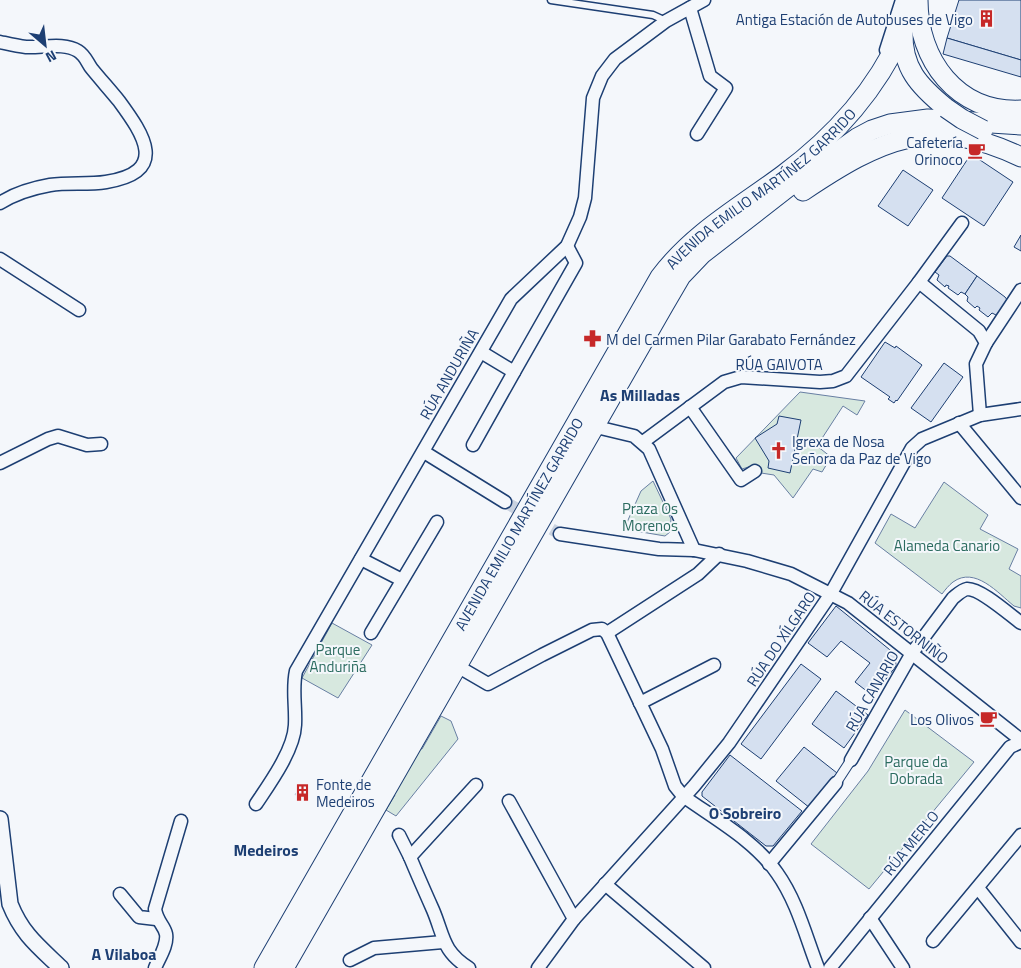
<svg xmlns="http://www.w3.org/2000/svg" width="1021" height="968" font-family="'Titillium Web',sans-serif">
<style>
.green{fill:#d7e8df;stroke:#687fa3}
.building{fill:#d5e0f0;stroke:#1d3f73}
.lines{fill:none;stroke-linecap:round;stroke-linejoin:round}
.minor-tunnel{stroke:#c9d2e0;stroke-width:12;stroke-dasharray:12 6;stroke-linecap:butt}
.service-casing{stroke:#1d3f73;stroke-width:9}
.pedestrian-casing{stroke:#1d3f73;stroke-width:11}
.minor-casing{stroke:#1d3f73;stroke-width:15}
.tertiary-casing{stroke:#1d3f73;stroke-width:18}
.primary-casing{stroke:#1d3f73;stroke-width:21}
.service{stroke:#f4f7fb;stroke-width:6}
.pedestrian{stroke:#f4f7fb;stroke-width:9}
.minor{stroke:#f4f7fb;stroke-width:12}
.tertiary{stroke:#f4f7fb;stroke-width:15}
.primary{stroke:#f4f7fb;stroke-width:19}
.primary-bridge-casing{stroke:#1d3f73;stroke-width:21;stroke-linecap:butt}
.primary-bridge{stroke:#f4f7fb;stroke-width:19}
.labels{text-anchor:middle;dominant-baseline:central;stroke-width:4;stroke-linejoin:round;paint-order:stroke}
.poi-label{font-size:15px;fill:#1d3f73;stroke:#f4f7fb;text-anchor:end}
.street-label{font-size:15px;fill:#1d3f73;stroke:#f4f7fb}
.park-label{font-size:15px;fill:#2c6c60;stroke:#f4f7fb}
.neighbourhood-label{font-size:16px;font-weight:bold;fill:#1d3f73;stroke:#f4f7fb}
</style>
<rect width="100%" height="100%" fill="#f4f7fb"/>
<!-- green -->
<g class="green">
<path d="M 800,392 L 865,401 L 857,415 L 843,406 L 817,446 L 831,457 L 822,472 L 813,469 L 793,498 L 774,475 L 761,473 L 755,465 L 742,469 L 736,458 Z"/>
<path d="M 653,481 L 671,519 L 670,532 L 665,536 L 624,529 L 641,491 Z"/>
<path d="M 944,482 L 988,515 L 980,529 L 1018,549 L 1009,569 L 1021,576 L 1021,608 L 1014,606 C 998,593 975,566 953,582 C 949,585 945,590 942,594 L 875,543 L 891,514 L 915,528 Z"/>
<path d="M 332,623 L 372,645 L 338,698 L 302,678 Z"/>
<path d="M 905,710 L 974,762 L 869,889 L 811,844 L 868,771 Z"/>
<path d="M 441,716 L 451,721 L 458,739 L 396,816 L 386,810 L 395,795 L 392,794 L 418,748 L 422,749 Z"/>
</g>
<!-- building -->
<g class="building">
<path d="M 959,0 L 1021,0 L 1021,60 L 947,38 Z"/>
<path d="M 947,38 L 1021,60 L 1021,77 L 943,54 Z"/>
<path d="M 971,154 L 1013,182 L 984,226 L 942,198 Z"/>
<path d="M 903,170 L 933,190 L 908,226 L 878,206 Z"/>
<path d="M 1021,235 L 1021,251 L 1014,247 Z"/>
<path d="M 947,256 L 950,256 L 977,276 L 965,294 L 961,292 L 958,295 L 948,288 L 949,286 L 946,285 L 945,287 L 937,280 L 939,275 L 935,272 Z"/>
<path d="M 977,276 L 1005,297 L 1008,301 L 996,315 L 992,313 L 988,317 L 979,310 L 980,308 L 977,306 L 975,308 L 967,301 L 968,297 L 965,294 Z"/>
<path d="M 885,342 L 895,348 L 896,346 L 922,365 L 897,401 L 896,400 L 894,403 L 888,399 L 890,397 L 861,377 Z"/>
<path d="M 944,363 L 963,377 L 931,422 L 911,408 Z"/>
<path d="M 779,416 L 801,420 L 790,473 L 768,468 L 769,461 L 755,438 L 777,424 Z"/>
<path d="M 836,606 L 895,654 L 896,666 L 873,696 L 855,682 L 870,663 L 841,641 L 827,657 L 808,643 Z"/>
<path d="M 801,664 L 821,679 L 761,759 L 741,744 Z"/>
<path d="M 836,691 L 868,715 L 844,748 L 812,724 Z"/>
<path d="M 804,747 L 837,773 L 810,808 L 776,781 Z"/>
<path d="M 730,755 L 802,811 L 773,846 L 766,846 L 702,796 L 702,792 Z"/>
<path d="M 304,787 L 309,793 L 300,800 L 295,794 Z"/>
</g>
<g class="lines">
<!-- minor-tunnel -->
<path class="minor-tunnel" d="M 505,502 L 560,534"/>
<defs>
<path id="service" d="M 551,0 L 653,15 L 666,21"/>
<path id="pedestrian" d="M 836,783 L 851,760"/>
<g id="minor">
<path d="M 690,8 L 710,76 L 726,88 L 697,134"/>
<path d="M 0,42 C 9,44 17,46 26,47 C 42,48 64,42 78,51 C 86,56 87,63 92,69 C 101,80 110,90 119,101 C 144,135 169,172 106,182 C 88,185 68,182 50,185 C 33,188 14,194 0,203"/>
<path d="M 886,50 L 902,0"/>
<path d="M 0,259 L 79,310"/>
<path d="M 919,282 L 962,223"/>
<path d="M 986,343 L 1021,290"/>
<path d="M 481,352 L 514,372 L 576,263 L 567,246"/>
<path d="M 690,407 L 741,480 L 755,471"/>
<path d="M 959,423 L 1021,498"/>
<path d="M 588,425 L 634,436 L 649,449 L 694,550"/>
<path d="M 643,442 L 724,382 L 741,377 L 820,382 L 833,381 L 846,376 L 919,282 L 979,331 L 986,343 L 976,364 L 980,415"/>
<path d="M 473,445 L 514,372"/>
<path d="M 424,452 L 505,502"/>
<path d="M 0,463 L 48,439 L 58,436 L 87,445 L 101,444"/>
<path d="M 560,534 L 659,549 L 694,550 L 747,561 L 791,574 L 848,603 L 1021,740"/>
<path d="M 361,559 L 402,580"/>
<path d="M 371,633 L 437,522"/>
<path d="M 607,633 L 698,574 L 719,554"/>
<path d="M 457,666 L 488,684 L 542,655 L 592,630 L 602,629 L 607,633 L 662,749 L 675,786 L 683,796 C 715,819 754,840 777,873 C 797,901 806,937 818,968"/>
<path d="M 640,703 L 714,665"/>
<path d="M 851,760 L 912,653 L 953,598 C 958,594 962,590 967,589 C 980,588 1010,615 1021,623"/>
<path d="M 509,801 L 574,919"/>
<path d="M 256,804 C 270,783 294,750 295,725 C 296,706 292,689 296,671 L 511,299 L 567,246 L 580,217 L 585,198 L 593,98 L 602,76 L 615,59 L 666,21 L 704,0"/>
<path d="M 399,835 L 410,857"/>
<path d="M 769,864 L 836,783"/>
<path d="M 605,884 L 704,968"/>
<path d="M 978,888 L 1021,942"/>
<path d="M 120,894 L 139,917 L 156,919"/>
<path d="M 870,918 L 903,968"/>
<path d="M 933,941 L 1021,835"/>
<path d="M 350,960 L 374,948 L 443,942"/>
<path d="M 155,968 C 159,958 168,945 166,934 C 164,925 157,922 155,909 L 181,821"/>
<path d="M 469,968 C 442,951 444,936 433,910 C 425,892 417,874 410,857 L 476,785"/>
<path d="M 538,968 L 574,919 L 694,786 L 729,743 L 830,595 L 912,448 L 922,439 L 980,415 L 1021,409"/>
<path d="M 830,968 L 1010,747 L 1021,742"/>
</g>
<path id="tertiary" d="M 0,819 L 10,904 C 22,934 38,946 61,968"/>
<g id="primary">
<path d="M 918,0 C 918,60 957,113 1021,110"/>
<path d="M 903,32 C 902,68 919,86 946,108"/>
<path d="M 803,191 C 881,139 931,114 1021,157"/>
<path id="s1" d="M 264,968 L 660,277 C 693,233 740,207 783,175 C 833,138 876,90 902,33 C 906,23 908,11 912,0"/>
<path d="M 284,968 L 664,305 L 681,276 L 702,254 L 787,188 L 857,138 L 872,130 L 890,124 L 928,119 L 1021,125"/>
</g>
</defs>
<!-- service casing -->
<use href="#service" class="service-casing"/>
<!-- pedestrian casing -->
<use href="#pedestrian" class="pedestrian-casing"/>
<!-- minor casing -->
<use href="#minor" class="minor-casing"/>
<!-- tertiary casing -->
<use href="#tertiary" class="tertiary-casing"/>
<!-- primary casing -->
<use href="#primary" class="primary-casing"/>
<!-- service -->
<use href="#service" class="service"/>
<!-- pedestrian -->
<use href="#pedestrian" class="pedestrian"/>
<!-- minor -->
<use href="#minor" class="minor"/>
<!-- tertiary -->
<use href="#tertiary" class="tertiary"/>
<!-- primary -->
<use href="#primary" class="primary"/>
<defs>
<path id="primary-bridge" d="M 946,108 L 962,119 L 983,130"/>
</defs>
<!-- primary-bridge casing -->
<use href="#primary-bridge" class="primary-bridge-casing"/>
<!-- primary-bridge -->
<use href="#primary-bridge" class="primary-bridge"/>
</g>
<!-- icons -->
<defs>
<symbol id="building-bare" viewBox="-9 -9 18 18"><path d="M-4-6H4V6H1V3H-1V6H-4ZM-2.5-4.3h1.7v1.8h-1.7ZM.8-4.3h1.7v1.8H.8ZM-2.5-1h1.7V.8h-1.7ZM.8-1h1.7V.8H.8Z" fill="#c62828" stroke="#f4f7fb" stroke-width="2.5" paint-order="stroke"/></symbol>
<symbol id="cafe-bare" viewBox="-9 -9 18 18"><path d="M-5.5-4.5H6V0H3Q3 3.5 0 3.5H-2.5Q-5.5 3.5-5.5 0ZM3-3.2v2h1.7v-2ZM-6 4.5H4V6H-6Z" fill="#c62828" stroke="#f4f7fb" stroke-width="2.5" paint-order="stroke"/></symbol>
<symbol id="pharmacy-bare" viewBox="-9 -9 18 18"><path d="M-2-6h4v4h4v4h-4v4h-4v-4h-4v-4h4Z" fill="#c62828" stroke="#f4f7fb" stroke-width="2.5" paint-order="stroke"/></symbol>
<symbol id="church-bare" viewBox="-9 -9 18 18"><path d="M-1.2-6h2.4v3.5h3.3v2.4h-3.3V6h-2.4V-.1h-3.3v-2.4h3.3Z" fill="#c62828" stroke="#f4f7fb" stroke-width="2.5" paint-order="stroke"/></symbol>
</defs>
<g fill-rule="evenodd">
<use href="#building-bare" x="974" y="6" width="25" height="25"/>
<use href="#cafe-bare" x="964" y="138" width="25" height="25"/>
<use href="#pharmacy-bare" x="580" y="326" width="25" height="25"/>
<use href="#church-bare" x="766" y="438" width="25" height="25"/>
<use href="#cafe-bare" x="976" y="706" width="25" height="25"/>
<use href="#building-bare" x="290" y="780" width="25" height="25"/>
</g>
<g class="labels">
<!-- poi labels -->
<g class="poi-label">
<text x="973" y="19">Antiga Estación de Autobuses de Vigo</text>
<text x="963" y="142">Cafetería<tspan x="963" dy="17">Orinoco</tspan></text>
<text x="606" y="339" text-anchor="start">M del Carmen Pilar Garabato Fernández</text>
<text x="792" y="441" text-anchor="start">Igrexa de Nosa<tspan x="792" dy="17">Señora da Paz de Vigo</tspan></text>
<text x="974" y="719">Los Olivos</text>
<text x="316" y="784" text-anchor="start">Fonte de<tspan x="316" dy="17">Medeiros</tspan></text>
</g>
<!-- street labels -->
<g class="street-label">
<text stroke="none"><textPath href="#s1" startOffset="931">AVENIDA EMILIO MARTÍNEZ GARRIDO</textPath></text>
<text x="779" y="364">RÚA GAIVOTA</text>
<text transform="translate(449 374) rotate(-60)">RÚA ANDURIÑA</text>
<text stroke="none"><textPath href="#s1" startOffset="512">AVENIDA EMILIO MARTÍNEZ GARRIDO</textPath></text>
<text transform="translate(904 627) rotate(38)">RÚA ESTORNIÑO</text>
<text transform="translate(781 639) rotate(-56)">RÚA DO XÍLGARO</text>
<text transform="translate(872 691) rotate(-60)">RÚA CANARIO</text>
<text transform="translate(911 843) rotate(-51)">RÚA MERLO</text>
</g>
<!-- park labels -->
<g class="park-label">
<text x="650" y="508">Praza Os<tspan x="650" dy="17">Morenos</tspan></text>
<text x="947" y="545">Alameda Canario</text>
<text x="338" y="649">Parque<tspan x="338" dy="17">Anduriña</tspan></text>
<text x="916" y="761">Parque da<tspan x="916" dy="17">Dobrada</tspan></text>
</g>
<!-- neighbourhood labels -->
<g class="neighbourhood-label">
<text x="640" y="395">As Milladas</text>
<text x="745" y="813">O Sobreiro</text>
<text x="266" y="850">Medeiros</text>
<text x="124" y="954">A Vilaboa</text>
</g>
</g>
<!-- north arrow -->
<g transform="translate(45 45) rotate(152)" stroke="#f4f7fb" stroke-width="4" paint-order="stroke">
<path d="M0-4L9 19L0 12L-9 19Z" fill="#1d3f73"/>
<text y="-8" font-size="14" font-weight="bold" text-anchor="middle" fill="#1d3f73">N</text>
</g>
</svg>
